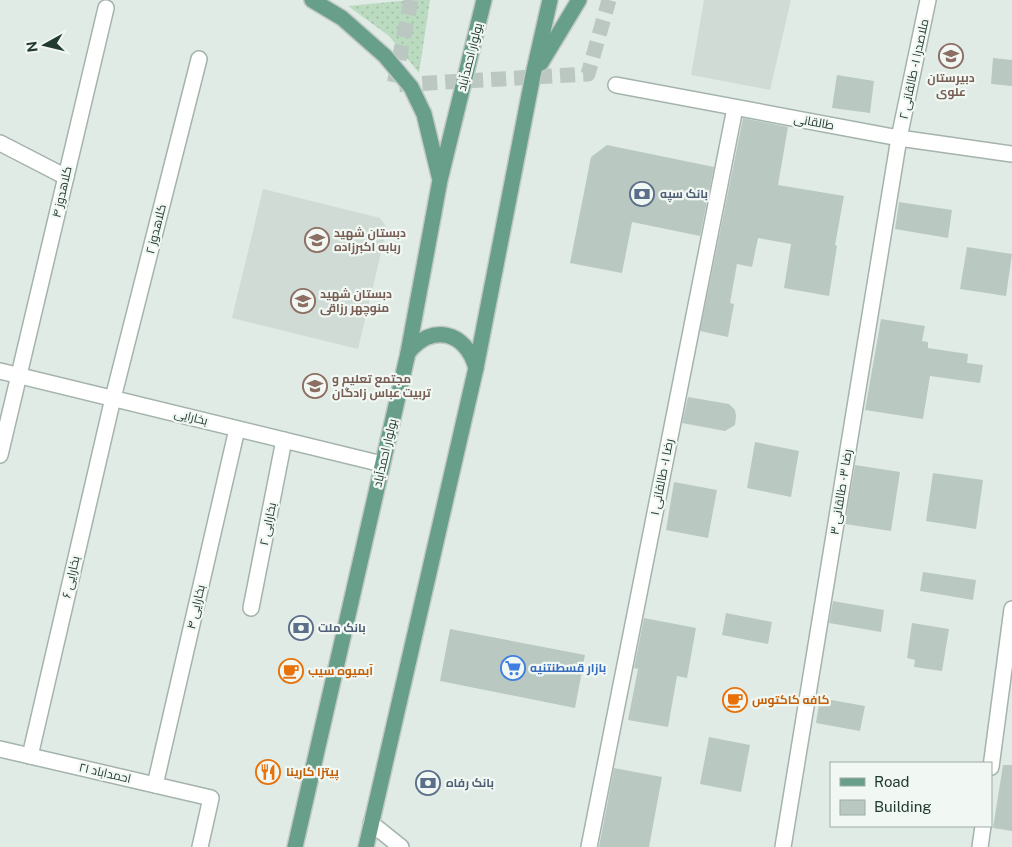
<svg xmlns="http://www.w3.org/2000/svg" width="1012" height="847" font-family="'Public Sans',Cairo,sans-serif">
<style>
.built{fill:#cfdbd4}
.green{fill:url(#green-dots)}
.building{fill:#b9c8c1}
.lines{fill:none;stroke-linecap:round;stroke-linejoin:round}
.minor-tunnel{stroke:#bbc8c1;stroke-width:15;stroke-dasharray:15 8;stroke-linecap:butt}
.minor-casing{stroke:#a4b3ab;stroke-width:18}
.major-casing{stroke:#c1c8c5;stroke-width:18}
.minor{stroke:#fff;stroke-width:15}
.major{stroke:#679f8a;stroke-width:15}
.labels{text-anchor:middle;dominant-baseline:central;stroke-width:4.5;stroke-linejoin:round;paint-order:stroke}
.street-label{font-size:12px;fill:#223b31;stroke:#f1f7f3}
.education-label{font-size:12px;font-weight:bold;fill:#785e54;stroke:#f1f7f3;text-anchor:start}
.service-label{font-size:12px;font-weight:bold;fill:#4e5e75;stroke:#f1f7f3;text-anchor:start}
.shop-label{font-size:12px;font-weight:bold;fill:#366cbe;stroke:#f1f7f3;text-anchor:start}
.food-label{font-size:12px;font-weight:bold;fill:#c56008;stroke:#f1f7f3;text-anchor:start}
</style>
<defs>
<pattern id="green-dots" width="8" height="8" patternUnits="userSpaceOnUse" patternTransform="scale(1.25)"><rect width="8" height="8" fill="#badbbf"/><path d="M2 2h.1M6 6h.1" fill="none" stroke="#a0bda5" stroke-width="1.8" stroke-linecap="round"/></pattern>
</defs>
<rect width="100%" height="100%" fill="#e1ebe5"/>
<!-- built -->
<g class="built">
<path d="M 704,0 L 791,0 L 770,90 L 691,75 Z"/>
<path d="M 263,189 L 380,218 L 387,228 L 358,349 L 232,318 Z"/>
</g>
<!-- green -->
<path class="green" d="M 411,0 L 430,0 L 419,73 L 389,36 L 348,6 Z"/>
<!-- building -->
<g class="building">
<path d="M 993,58 L 1012,60 L 1012,86 L 991,84 Z"/>
<path d="M 837,75 L 874,81 L 870,113 L 832,108 Z"/>
<path d="M 743,118 L 788,127 L 778,185 L 844,196 L 835,245 L 837,246 L 829,296 L 784,288 L 791,244 L 758,238 L 752,267 L 737,264 L 730,303 L 734,304 L 728,337 L 700,331 Z"/>
<path d="M 607,145 L 714,167 L 700,236 L 632,222 L 622,273 L 570,263 L 591,157 Z"/>
<path d="M 899,202 L 952,210 L 948,238 L 895,229 Z"/>
<path d="M 967,247 L 1012,254 L 1006,296 L 960,289 Z"/>
<path d="M 881,319 L 925,326 L 922,341 L 928,342 L 928,348 L 968,354 L 967,363 L 983,365 L 980,383 L 930,376 L 923,419 L 865,410 Z"/>
<path d="M 688,397 L 729,404 L 735,410 L 736,416 L 735,425 L 725,431 L 682,423 Z"/>
<path d="M 755,442 L 799,451 L 791,497 L 747,488 Z"/>
<path d="M 855,465 L 900,472 L 891,531 L 845,524 Z"/>
<path d="M 933,473 L 983,480 L 976,529 L 926,521 Z"/>
<path d="M 674,482 L 717,490 L 708,538 L 666,530 Z"/>
<path d="M 923,572 L 976,580 L 973,600 L 920,591 Z"/>
<path d="M 833,601 L 884,610 L 881,632 L 829,623 Z"/>
<path d="M 726,613 L 772,622 L 768,644 L 722,635 Z"/>
<path d="M 644,618 L 696,628 L 687,678 L 677,676 L 668,727 L 628,720 L 638,669 L 634,668 Z"/>
<path d="M 912,623 L 949,629 L 942,671 L 914,667 L 915,660 L 907,658 Z"/>
<path d="M 450,629 L 585,655 L 575,708 L 440,681 Z"/>
<path d="M 820,698 L 865,706 L 860,731 L 816,723 Z"/>
<path d="M 709,737 L 750,745 L 741,792 L 700,784 Z"/>
<path d="M 1003,765 L 1012,765 L 1012,831 L 993,828 Z"/>
<path d="M 614,768 L 662,777 L 649,847 L 599,847 Z"/>
</g>
<g class="lines">
<!-- minor-tunnel -->
<path class="minor-tunnel" d="M 411,0 L 394,85 L 588,74 L 609,0"/>
<defs>
<g id="minor">
<path d="M 616,85 L 899,138 L 1012,154"/>
<path d="M 0,143 L 66,177"/>
<path d="M 0,371 L 382,464"/>
<path d="M 0,455 L 106,8"/>
<path d="M 251,608 L 284,440"/>
<path d="M 0,749 L 211,798 L 200,847"/>
<path d="M 30,756 L 113,398 L 199,59"/>
<path d="M 991,767 L 1012,609"/>
<path d="M 155,785 L 237,429"/>
<path d="M 371,823 L 401,847"/>
<path d="M 589,847 L 735,108"/>
<path d="M 783,847 L 899,138 L 928,0"/>
<path d="M 980,847 L 983,826"/>
</g>
<g id="major">
<path d="M 312,0 L 342,18 L 385,56 L 411,87 L 424,114 L 439,176"/>
<path d="M 541,63 L 579,0"/>
<path d="M 408,353 C 431,323 466,331 476,368"/>
<path d="M 295,847 L 408,353 L 440,180 L 484,0"/>
<path d="M 366,847 L 476,368 L 533,75 L 550,0"/>
</g>
</defs>
<!-- minor casing -->
<use href="#minor" class="minor-casing"/>
<!-- major casing -->
<use href="#major" class="major-casing"/>
<!-- minor -->
<use href="#minor" class="minor"/>
<!-- major -->
<use href="#major" class="major"/>
</g>
<!-- icons -->
<defs>
<symbol id="school-ring" viewBox="-11 -11 22 22"><circle r="9.5" fill="#f1f7f3" stroke="#8d6e63" stroke-width="1.5"/><path d="M0-5L7-2L0 1L-7-2ZM-4 1L0 2.5L4 1V4Q0 6-4 4Z" fill="#8d6e63"/></symbol>
<symbol id="bank-ring" viewBox="-11 -11 22 22"><circle r="9.5" fill="#f1f7f3" stroke="#5c6f8a" stroke-width="1.5"/><path d="M-6-4H6V4H-6ZM0-2.3a2.3 2.3 0 1 0 0 4.6a2.3 2.3 0 1 0 0-4.6Z" fill="#5c6f8a"/></symbol>
<symbol id="university-ring" viewBox="-11 -11 22 22"><circle r="9.5" fill="#f1f7f3" stroke="#8d6e63" stroke-width="1.5"/><path d="M0-5L7-2L0 1L-7-2ZM-4 1L0 2.5L4 1V4Q0 6-4 4Z" fill="#8d6e63"/></symbol>
<symbol id="supermarket-ring" viewBox="-11 -11 22 22"><circle r="9.5" fill="#f1f7f3" stroke="#3f7fe0" stroke-width="1.5"/><path d="M-6-5.5h2.5l.6 2H6L4.5 2H-2.5L-4.4-4H-6ZM-1.5 3.2a1.3 1.3 0 1 0 .1 0ZM3 3.2a1.3 1.3 0 1 0 .1 0Z" fill="#3f7fe0"/></symbol>
<symbol id="cafe-ring" viewBox="-11 -11 22 22"><circle r="9.5" fill="#f1f7f3" stroke="#e8710a" stroke-width="1.5"/><path d="M-5.5-4.5H6V0H3Q3 3.5 0 3.5H-2.5Q-5.5 3.5-5.5 0ZM3-3.2v2h1.7v-2ZM-6 4.5H4V6H-6Z" fill="#e8710a"/></symbol>
<symbol id="restaurant-ring" viewBox="-11 -11 22 22"><circle r="9.5" fill="#f1f7f3" stroke="#e8710a" stroke-width="1.5"/><path d="M-5-6h1v4h1v-4h1v4h1v-4h1v5L-1.5 .5V6h-2V.5L-5-1ZM5-6V6H3V1.5H1.5Q1.5-4 5-6Z" fill="#e8710a"/></symbol>
</defs>
<g fill-rule="evenodd">
<use href="#school-ring" x="937" y="42" width="28" height="28"/>
<use href="#bank-ring" x="628" y="180" width="28" height="28"/>
<use href="#school-ring" x="303" y="226" width="28" height="28"/>
<use href="#school-ring" x="289" y="287" width="28" height="28"/>
<use href="#university-ring" x="301" y="372" width="28" height="28"/>
<use href="#bank-ring" x="287" y="614" width="28" height="28"/>
<use href="#supermarket-ring" x="499" y="654" width="28" height="28"/>
<use href="#cafe-ring" x="277" y="657" width="28" height="28"/>
<use href="#cafe-ring" x="721" y="686" width="28" height="28"/>
<use href="#restaurant-ring" x="254" y="758" width="28" height="28"/>
<use href="#bank-ring" x="414" y="769" width="28" height="28"/>
</g>
<g class="labels">
<!-- street labels -->
<g class="street-label">
<text transform="translate(470 57) rotate(-76)">بولوار احمدآباد</text>
<text transform="translate(914 69) rotate(-78)">ملاصدرا ۱ - طالقانی ۲</text>
<text transform="translate(814 122) rotate(10)">طالقانی</text>
<text transform="translate(62 192) rotate(-77)">کلاهدوز ۴</text>
<text transform="translate(156 229) rotate(-76)">کلاهدوز ۲</text>
<text transform="translate(191 417) rotate(14)">بخارایی</text>
<text transform="translate(385 453) rotate(-77)">بولوار احمدآباد</text>
<text transform="translate(662 477) rotate(-79)">رضا ۱ - طالقانی ۱</text>
<text transform="translate(841 492) rotate(-81)">رضا ۳ - طالقانی ۳</text>
<text transform="translate(268 524) rotate(-79)">بخارایی ۲</text>
<text transform="translate(71 577) rotate(-77)">بخارایی ۶</text>
<text transform="translate(196 607) rotate(-77)">بخارایی ۴</text>
<text transform="translate(105 773) rotate(13)">احمداباد ۲۱</text>
</g>
<!-- education labels -->
<g class="education-label">
<text x="951" y="78" text-anchor="middle">دبیرستان<tspan x="951" dy="14">علوی</tspan></text>
<text x="334" y="233">دبستان شهید<tspan x="334" dy="14">ربابه اکبرزاده</tspan></text>
<text x="320" y="294">دبستان شهید<tspan x="320" dy="14">منوچهر رزاقی</tspan></text>
<text x="332" y="379">مجتمع تعلیم و<tspan x="332" dy="14">تربیت عباس زادگان</tspan></text>
</g>
<!-- service labels -->
<g class="service-label">
<text x="660" y="194">بانک سپه</text>
<text x="318" y="628">بانک ملت</text>
<text x="446" y="783">بانک رفاه</text>
</g>
<!-- shop labels -->
<g class="shop-label">
<text x="530" y="668">بازار قسطنتنیه</text>
</g>
<!-- food labels -->
<g class="food-label">
<text x="308" y="671">آبمیوه سیب</text>
<text x="752" y="700">کافه کاکتوس</text>
<text x="286" y="772">پیتزا کارینا</text>
</g>
</g>
<!-- legend -->
<rect x="830" y="762" width="162" height="65" fill="#f1f7f3" stroke="#9eaca5"/>
<rect x="840" y="778" width="25" height="8" fill="#679f8a" stroke="#9eaca5"/>
<text x="874" y="787" font-size="15" fill="#223b31">Road</text>
<rect x="840" y="800" width="25" height="15" fill="#b9c8c1" stroke="#9eaca5"/>
<text x="874" y="812" font-size="15" fill="#223b31">Building</text>
<!-- north arrow -->
<g transform="translate(45 45) rotate(262)" stroke="#f1f7f3" stroke-width="4" paint-order="stroke">
<path d="M0-4L9 19L0 12L-9 19Z" fill="#223b31"/>
<text y="-8" font-size="14" font-weight="bold" text-anchor="middle" fill="#223b31">N</text>
</g>
</svg>
